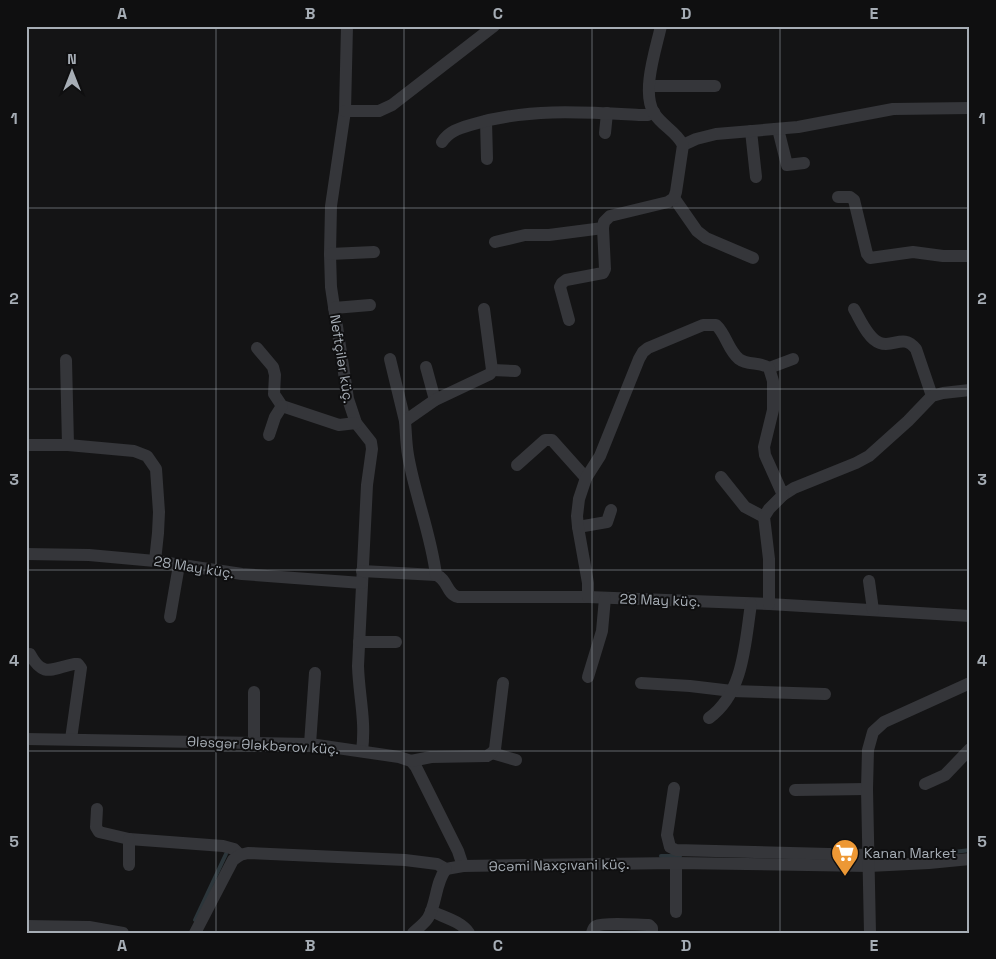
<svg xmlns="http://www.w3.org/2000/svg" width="996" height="959" font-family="'Space Grotesk',sans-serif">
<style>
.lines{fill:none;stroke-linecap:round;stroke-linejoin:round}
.stream{stroke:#2c363b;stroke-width:4}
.minor{stroke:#35363a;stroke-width:12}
.grid{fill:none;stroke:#a6adb5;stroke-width:1;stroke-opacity:0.55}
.labels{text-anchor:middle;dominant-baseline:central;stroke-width:4;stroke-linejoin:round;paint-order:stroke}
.street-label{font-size:14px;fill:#a6adb5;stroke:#0f0f10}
.poi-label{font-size:14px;fill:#a6adb5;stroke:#0f0f10;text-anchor:start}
.neatline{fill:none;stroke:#a6adb5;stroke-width:2}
.grid-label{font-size:16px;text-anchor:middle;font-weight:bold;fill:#a6adb5}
</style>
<rect width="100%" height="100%" fill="#141415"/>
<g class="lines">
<!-- stream -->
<g class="stream">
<path d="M 954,852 L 970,850"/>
<path d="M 661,856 L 680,856"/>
<path d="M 195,920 L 226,854"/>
</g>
<!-- minor -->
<g class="minor">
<path d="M 347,26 L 345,111 L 331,206 L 330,254 L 331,287 L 348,399 L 356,423 L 371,442 L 372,449 L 367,485 L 358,666 C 359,697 366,720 362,751"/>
<path d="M 649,86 L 715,86"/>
<path d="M 345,111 L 379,111 L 392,105 L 494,26"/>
<path d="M 486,121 L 487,159"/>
<path d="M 778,129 L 787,165 L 804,163"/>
<path d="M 751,131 L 756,177"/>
<path d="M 605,133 L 607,113"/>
<path d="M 442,142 C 450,130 461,128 474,124 C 528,108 584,112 639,115 L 648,115 L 654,112"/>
<path d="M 683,145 L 696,139 L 716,134 L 798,127 L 893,109 L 970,108"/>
<path d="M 838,197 L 850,197 L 854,200 L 867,254 L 870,258 L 913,252 L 943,256 L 970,256"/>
<path d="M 674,198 L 697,231 L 706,238 L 753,258"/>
<path d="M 495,242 L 525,235 L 549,235 L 603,228"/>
<path d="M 330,254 L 374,252"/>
<path d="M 334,308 L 370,305"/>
<path d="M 854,309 C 860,319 868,339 880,343 C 894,348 903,333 916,349 L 932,396"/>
<path d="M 569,320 L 560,287 L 562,283 L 566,280 L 603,273 L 605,269 L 603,228 L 604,222 L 610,216 L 668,202 L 674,198 L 676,192 L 683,145 C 676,131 662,126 654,113 C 641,92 656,49 661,26"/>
<path d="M 257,348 L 273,367 L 275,375 L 274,394 L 282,406 L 339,425 L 356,423"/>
<path d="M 390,359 L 405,421"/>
<path d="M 66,360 L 68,445"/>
<path d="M 426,367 L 435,400"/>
<path d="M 769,368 L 793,359"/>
<path d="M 492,370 L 515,371"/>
<path d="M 269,435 L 275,417 L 282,406"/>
<path d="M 26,445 L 68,445 L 134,451 L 147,456 L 156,469 L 159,512 L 158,533 L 155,561"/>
<path d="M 517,465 L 545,440 L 552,440 L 586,478"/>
<path d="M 721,477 L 745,507 L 764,517"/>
<path d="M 578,527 L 607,522 L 611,510"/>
<path d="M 26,554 L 89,555 L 155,561 L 242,574 L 362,583"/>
<path d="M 362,571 L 436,575 C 448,579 446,594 458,597 L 588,597 L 769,604 L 970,616"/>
<path d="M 436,575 C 431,534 415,496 408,455 C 406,444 406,432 405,421 L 435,400 L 490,374 L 492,370 L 484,309"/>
<path d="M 869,581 L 873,610"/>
<path d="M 588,597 L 588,583 L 578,527 L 577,516 L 579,499 L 586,478 L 600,456 L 639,359 L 643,352 L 648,348 L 703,325 L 716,325 C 726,334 728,350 739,359 C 748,366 760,361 769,368 L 773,381 L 773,410 L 764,447 L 765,455 L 783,495 L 794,488 L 856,463 L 869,456 L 908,421 L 932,396 L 943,393 L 970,390"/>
<path d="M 769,604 L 769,559 L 764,517 L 769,509 L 783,495"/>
<path d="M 170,617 L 179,565"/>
<path d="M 359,642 L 396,642"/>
<path d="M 30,654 C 43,678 51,669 74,664 L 78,664 L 81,668 L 71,739"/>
<path d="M 588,677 L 602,631 L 605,598"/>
<path d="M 641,683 L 690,686 L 732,691 L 825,694"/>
<path d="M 254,692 L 254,743"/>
<path d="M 709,718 C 744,693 745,643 751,604"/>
<path d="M 26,739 L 310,744 L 399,757 L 411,761 L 416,767 L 458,851 L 463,866"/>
<path d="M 310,744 L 315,673"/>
<path d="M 492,753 L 516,760"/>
<path d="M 411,761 L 431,757 L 487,756 L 492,753 L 495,749 L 503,683"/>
<path d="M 925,784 L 945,775 L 970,749"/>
<path d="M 674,788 L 667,835 L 670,847 L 676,850 L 868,855"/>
<path d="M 795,790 L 867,789"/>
<path d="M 97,809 L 96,827 L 99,832 L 129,839 L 223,846 L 234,849 L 240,855"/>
<path d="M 129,839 L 129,865"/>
<path d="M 676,863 L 676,912"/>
<path d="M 431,911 C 443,917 461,921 469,933"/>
<path d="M 26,926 L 89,927 L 123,933"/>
<path d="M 195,933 L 233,860 L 240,855 L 248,853 L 405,860 L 437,864 L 446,869 L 463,866 L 676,863 L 869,866 L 929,863 L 970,859"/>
<path d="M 413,933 C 418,928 424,924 428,918 C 437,903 435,883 446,869"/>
<path d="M 592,933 C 593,930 593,928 596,926 C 604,922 638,925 649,925 L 652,928 L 652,933"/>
<path d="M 870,933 L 867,789 L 868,750 L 873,732 L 884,722 L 970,683"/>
</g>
</g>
<!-- grid -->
<path class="grid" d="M 216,26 L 216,933M 404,26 L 404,933M 592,26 L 592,933M 780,26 L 780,933M 26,208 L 970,208M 26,389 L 970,389M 26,570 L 970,570M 26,751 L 970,751"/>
<!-- icons -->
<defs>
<symbol id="supermarket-pin" viewBox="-11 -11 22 30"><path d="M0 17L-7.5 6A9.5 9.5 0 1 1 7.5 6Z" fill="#ed9835" stroke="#0f0f10"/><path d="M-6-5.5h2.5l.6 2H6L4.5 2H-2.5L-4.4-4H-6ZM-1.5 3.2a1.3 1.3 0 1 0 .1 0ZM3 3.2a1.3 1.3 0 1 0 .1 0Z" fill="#fff"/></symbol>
</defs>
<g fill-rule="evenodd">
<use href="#supermarket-pin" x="829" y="837" width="32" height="43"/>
</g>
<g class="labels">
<!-- street labels -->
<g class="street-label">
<text transform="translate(342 359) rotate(81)">Neftçilər küç.</text>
<text transform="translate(194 567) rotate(9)">28 May küç.</text>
<text transform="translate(660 600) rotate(2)">28 May küç.</text>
<text transform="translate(263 745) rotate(3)">Ələsgər Ələkbərov küç.</text>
<text transform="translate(559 865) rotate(-1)">Əcəmi Naxçıvani küç.</text>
</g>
<!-- poi labels -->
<g class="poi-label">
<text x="864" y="853">Kanan Market</text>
</g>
</g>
<!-- border -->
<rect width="996" height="959" fill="none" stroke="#0f0f10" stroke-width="55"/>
<!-- north arrow -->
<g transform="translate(72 72)" stroke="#0f0f10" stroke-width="4" paint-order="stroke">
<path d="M0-4L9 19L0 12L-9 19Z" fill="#a6adb5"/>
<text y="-8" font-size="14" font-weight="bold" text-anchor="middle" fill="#a6adb5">N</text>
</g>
<rect x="28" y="28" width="940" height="904" class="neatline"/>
<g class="grid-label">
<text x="122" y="19">A</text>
<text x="310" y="19">B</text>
<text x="498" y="19">C</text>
<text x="686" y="19">D</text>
<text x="874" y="19">E</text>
<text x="14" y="124">1</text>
<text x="982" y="124">1</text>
<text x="14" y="304">2</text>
<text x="982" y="304">2</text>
<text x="14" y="485">3</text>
<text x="982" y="485">3</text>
<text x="14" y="666">4</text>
<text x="982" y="666">4</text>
<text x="14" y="847">5</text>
<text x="982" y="847">5</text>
<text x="122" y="951">A</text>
<text x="310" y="951">B</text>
<text x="498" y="951">C</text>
<text x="686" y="951">D</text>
<text x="874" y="951">E</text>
</g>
</svg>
